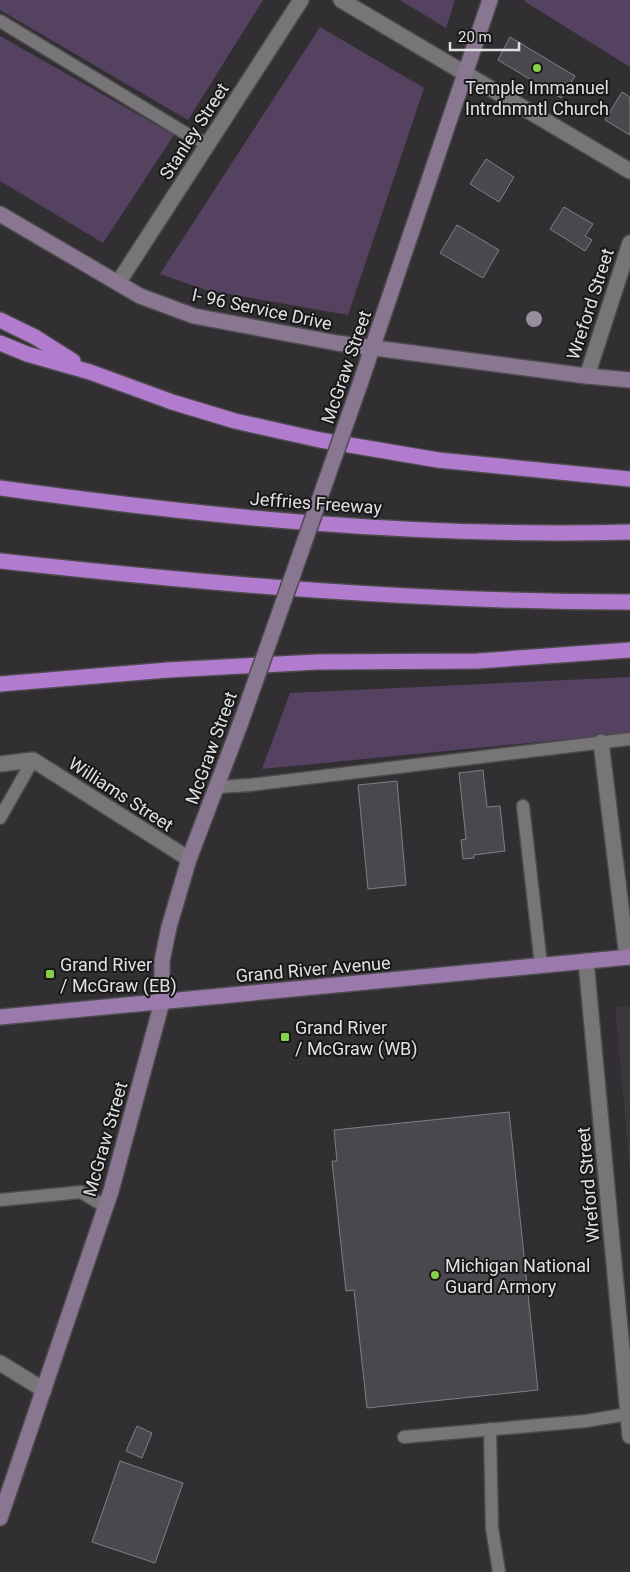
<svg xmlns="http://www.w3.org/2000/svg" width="630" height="1572" font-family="Roboto,sans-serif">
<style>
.built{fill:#3c363f}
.green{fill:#554261}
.building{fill:#4a484c;stroke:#817f83}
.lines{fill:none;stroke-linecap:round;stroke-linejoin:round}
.lane-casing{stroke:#4d4b4e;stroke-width:15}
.street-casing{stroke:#4d4b4e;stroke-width:18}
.secondary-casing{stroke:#4d4b4e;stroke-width:18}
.primary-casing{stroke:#4d4b4e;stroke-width:18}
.highway-casing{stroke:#4d4b4e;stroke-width:18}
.lane{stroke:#787579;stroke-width:12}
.street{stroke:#787579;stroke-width:15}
.secondary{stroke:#897792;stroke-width:15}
.primary{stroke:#9a79ac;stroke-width:15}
.highway{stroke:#b17cce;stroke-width:15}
.secondary-bridge-casing{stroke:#4d4b4e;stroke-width:18;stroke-linecap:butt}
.secondary-bridge{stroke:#897792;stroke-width:15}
.tree{fill:#988f9e}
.poi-dot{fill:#88cf49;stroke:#181819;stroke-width:2}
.labels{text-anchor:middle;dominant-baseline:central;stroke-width:4;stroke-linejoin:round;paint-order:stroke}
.poi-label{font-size:18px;fill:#e0dfe1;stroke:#181819;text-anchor:start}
.street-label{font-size:18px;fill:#e0dfe1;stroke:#181819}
</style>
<rect width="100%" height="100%" fill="#312f32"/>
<!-- built -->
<path class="built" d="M 630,1006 L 630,1172 L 615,1007 Z"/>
<!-- green -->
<g class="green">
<path d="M 0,0 L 263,0 L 188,120 L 0,10 Z"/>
<path d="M 400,0 L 455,0 L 446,28 Z"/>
<path d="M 525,0 L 630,0 L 630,67 L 524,1 Z"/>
<path d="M 320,27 L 424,88 L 348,315 L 206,290 L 160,274 Z"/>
<path d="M 0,36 L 174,135 L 103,243 L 0,181 Z"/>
<path d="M 630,677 L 630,733 L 262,769 L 290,693 Z"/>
</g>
<!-- building -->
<g class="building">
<path d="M 510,37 L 575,76 L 561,98 L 498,60 Z"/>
<path d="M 622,92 L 630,97 L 630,135 L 605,120 Z"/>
<path d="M 486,159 L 514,177 L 499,202 L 470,184 Z"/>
<path d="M 564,207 L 593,224 L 585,236 L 592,240 L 585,251 L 550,229 Z"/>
<path d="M 457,225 L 499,250 L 483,278 L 440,253 Z"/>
<path d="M 483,770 L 487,807 L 500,806 L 505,851 L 474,855 L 474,858 L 463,859 L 461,840 L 466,839 L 459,773 Z"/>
<path d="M 397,781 L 406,885 L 368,889 L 358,785 Z"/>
<path d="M 509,1112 L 538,1390 L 367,1408 L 354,1290 L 346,1291 L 332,1161 L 337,1161 L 334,1130 Z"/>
<path d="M 137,1426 L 152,1433 L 142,1458 L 126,1451 Z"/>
<path d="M 120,1461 L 183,1483 L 155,1563 L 92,1542 Z"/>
</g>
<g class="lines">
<defs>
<g id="lane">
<path d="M 0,21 L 185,133 L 208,144"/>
<path d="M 218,787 L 250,785 L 630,739"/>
<path d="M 523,806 L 541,965"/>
<path d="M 0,818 L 33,760"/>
<path d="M 0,1200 L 81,1192 L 106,1207"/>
<path d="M 490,1429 L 492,1528 L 499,1572"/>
<path d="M 404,1437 L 586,1421 L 628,1414"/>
</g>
<g id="street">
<path d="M 341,0 L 630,171"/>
<path d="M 118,283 L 301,0"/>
<path d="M 587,376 L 630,243"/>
<path d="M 601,742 L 627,957"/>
<path d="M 0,764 L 33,760 L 189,859"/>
<path d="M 586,961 L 630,1436"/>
<path d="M 0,1363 L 44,1390"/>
</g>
<g id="secondary">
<path d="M 0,214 L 140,296 L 194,316 L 337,343 L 587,376 L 630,380"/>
<path d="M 360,384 L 490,0"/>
<path d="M 0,1518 L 111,1191 L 162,1002 L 162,961 L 169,927 L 189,859 L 241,722"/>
</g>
<path id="primary" d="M 0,1017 L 630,957"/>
<g id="highway">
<path d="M 0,320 L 35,337 L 73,361"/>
<path d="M 0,343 L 27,354 L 90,372 L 172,402 L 235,421 L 320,440 L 438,460 L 630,479"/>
<path d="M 0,488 C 208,517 419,538 630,532"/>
<path d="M 0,561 C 209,584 419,602 630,602"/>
<path d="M 0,684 L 168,670 L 317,662 L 478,661 L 630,650"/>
</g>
</defs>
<!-- lane casing -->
<use href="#lane" class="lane-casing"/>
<!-- street casing -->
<use href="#street" class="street-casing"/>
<!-- secondary casing -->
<use href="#secondary" class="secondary-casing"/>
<!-- primary casing -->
<use href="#primary" class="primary-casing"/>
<!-- highway casing -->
<use href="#highway" class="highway-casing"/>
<!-- lane -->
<use href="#lane" class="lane"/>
<!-- street -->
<use href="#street" class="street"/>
<!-- secondary -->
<use href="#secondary" class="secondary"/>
<!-- primary -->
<use href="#primary" class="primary"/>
<!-- highway -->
<use href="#highway" class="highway"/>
<defs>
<path id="secondary-bridge" d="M 241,722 L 360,384"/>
</defs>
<!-- secondary-bridge casing -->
<use href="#secondary-bridge" class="secondary-bridge-casing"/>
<!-- secondary-bridge -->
<use href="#secondary-bridge" class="secondary-bridge"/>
</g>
<!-- trees -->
<circle class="tree" cx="534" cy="319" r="8"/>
<!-- markers -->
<g class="poi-dot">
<circle cx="537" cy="68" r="5"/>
<rect x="45" y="969" width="10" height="10" rx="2.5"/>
<rect x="280" y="1032" width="10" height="10" rx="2.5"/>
<circle cx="435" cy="1275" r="5"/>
</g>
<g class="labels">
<!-- poi labels -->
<g class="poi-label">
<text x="537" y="87" text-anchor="middle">Temple Immanuel<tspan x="537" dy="21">Intrdnmntl Church</tspan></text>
<text x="60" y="964">Grand River<tspan x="60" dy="21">/ McGraw (EB)</tspan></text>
<text x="295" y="1027">Grand River<tspan x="295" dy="21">/ McGraw (WB)</tspan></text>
<text x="445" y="1265">Michigan National<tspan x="445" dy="21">Guard Armory</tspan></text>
</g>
<!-- street labels -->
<g class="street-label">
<text transform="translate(194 131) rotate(-57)">Stanley Street</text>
<text transform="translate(590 304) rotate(-72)">Wreford Street</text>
<text transform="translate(262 309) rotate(12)">I- 96 Service Drive</text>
<text transform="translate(346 367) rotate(-71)">McGraw Street</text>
<text transform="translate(316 503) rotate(4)">Jeffries Freeway</text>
<text transform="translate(211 748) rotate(-70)">McGraw Street</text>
<text transform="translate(121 794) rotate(33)">Williams Street</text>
<text transform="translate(313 969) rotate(-5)">Grand River Avenue</text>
<text transform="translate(105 1139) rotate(-74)">McGraw Street</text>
<text transform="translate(588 1185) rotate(-95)">Wreford Street</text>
</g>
</g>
<!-- scale -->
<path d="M450 42v8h69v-8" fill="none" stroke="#e0dfe1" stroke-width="2.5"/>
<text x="458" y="42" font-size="15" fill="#e0dfe1" stroke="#181819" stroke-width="4" paint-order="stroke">20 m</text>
</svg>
